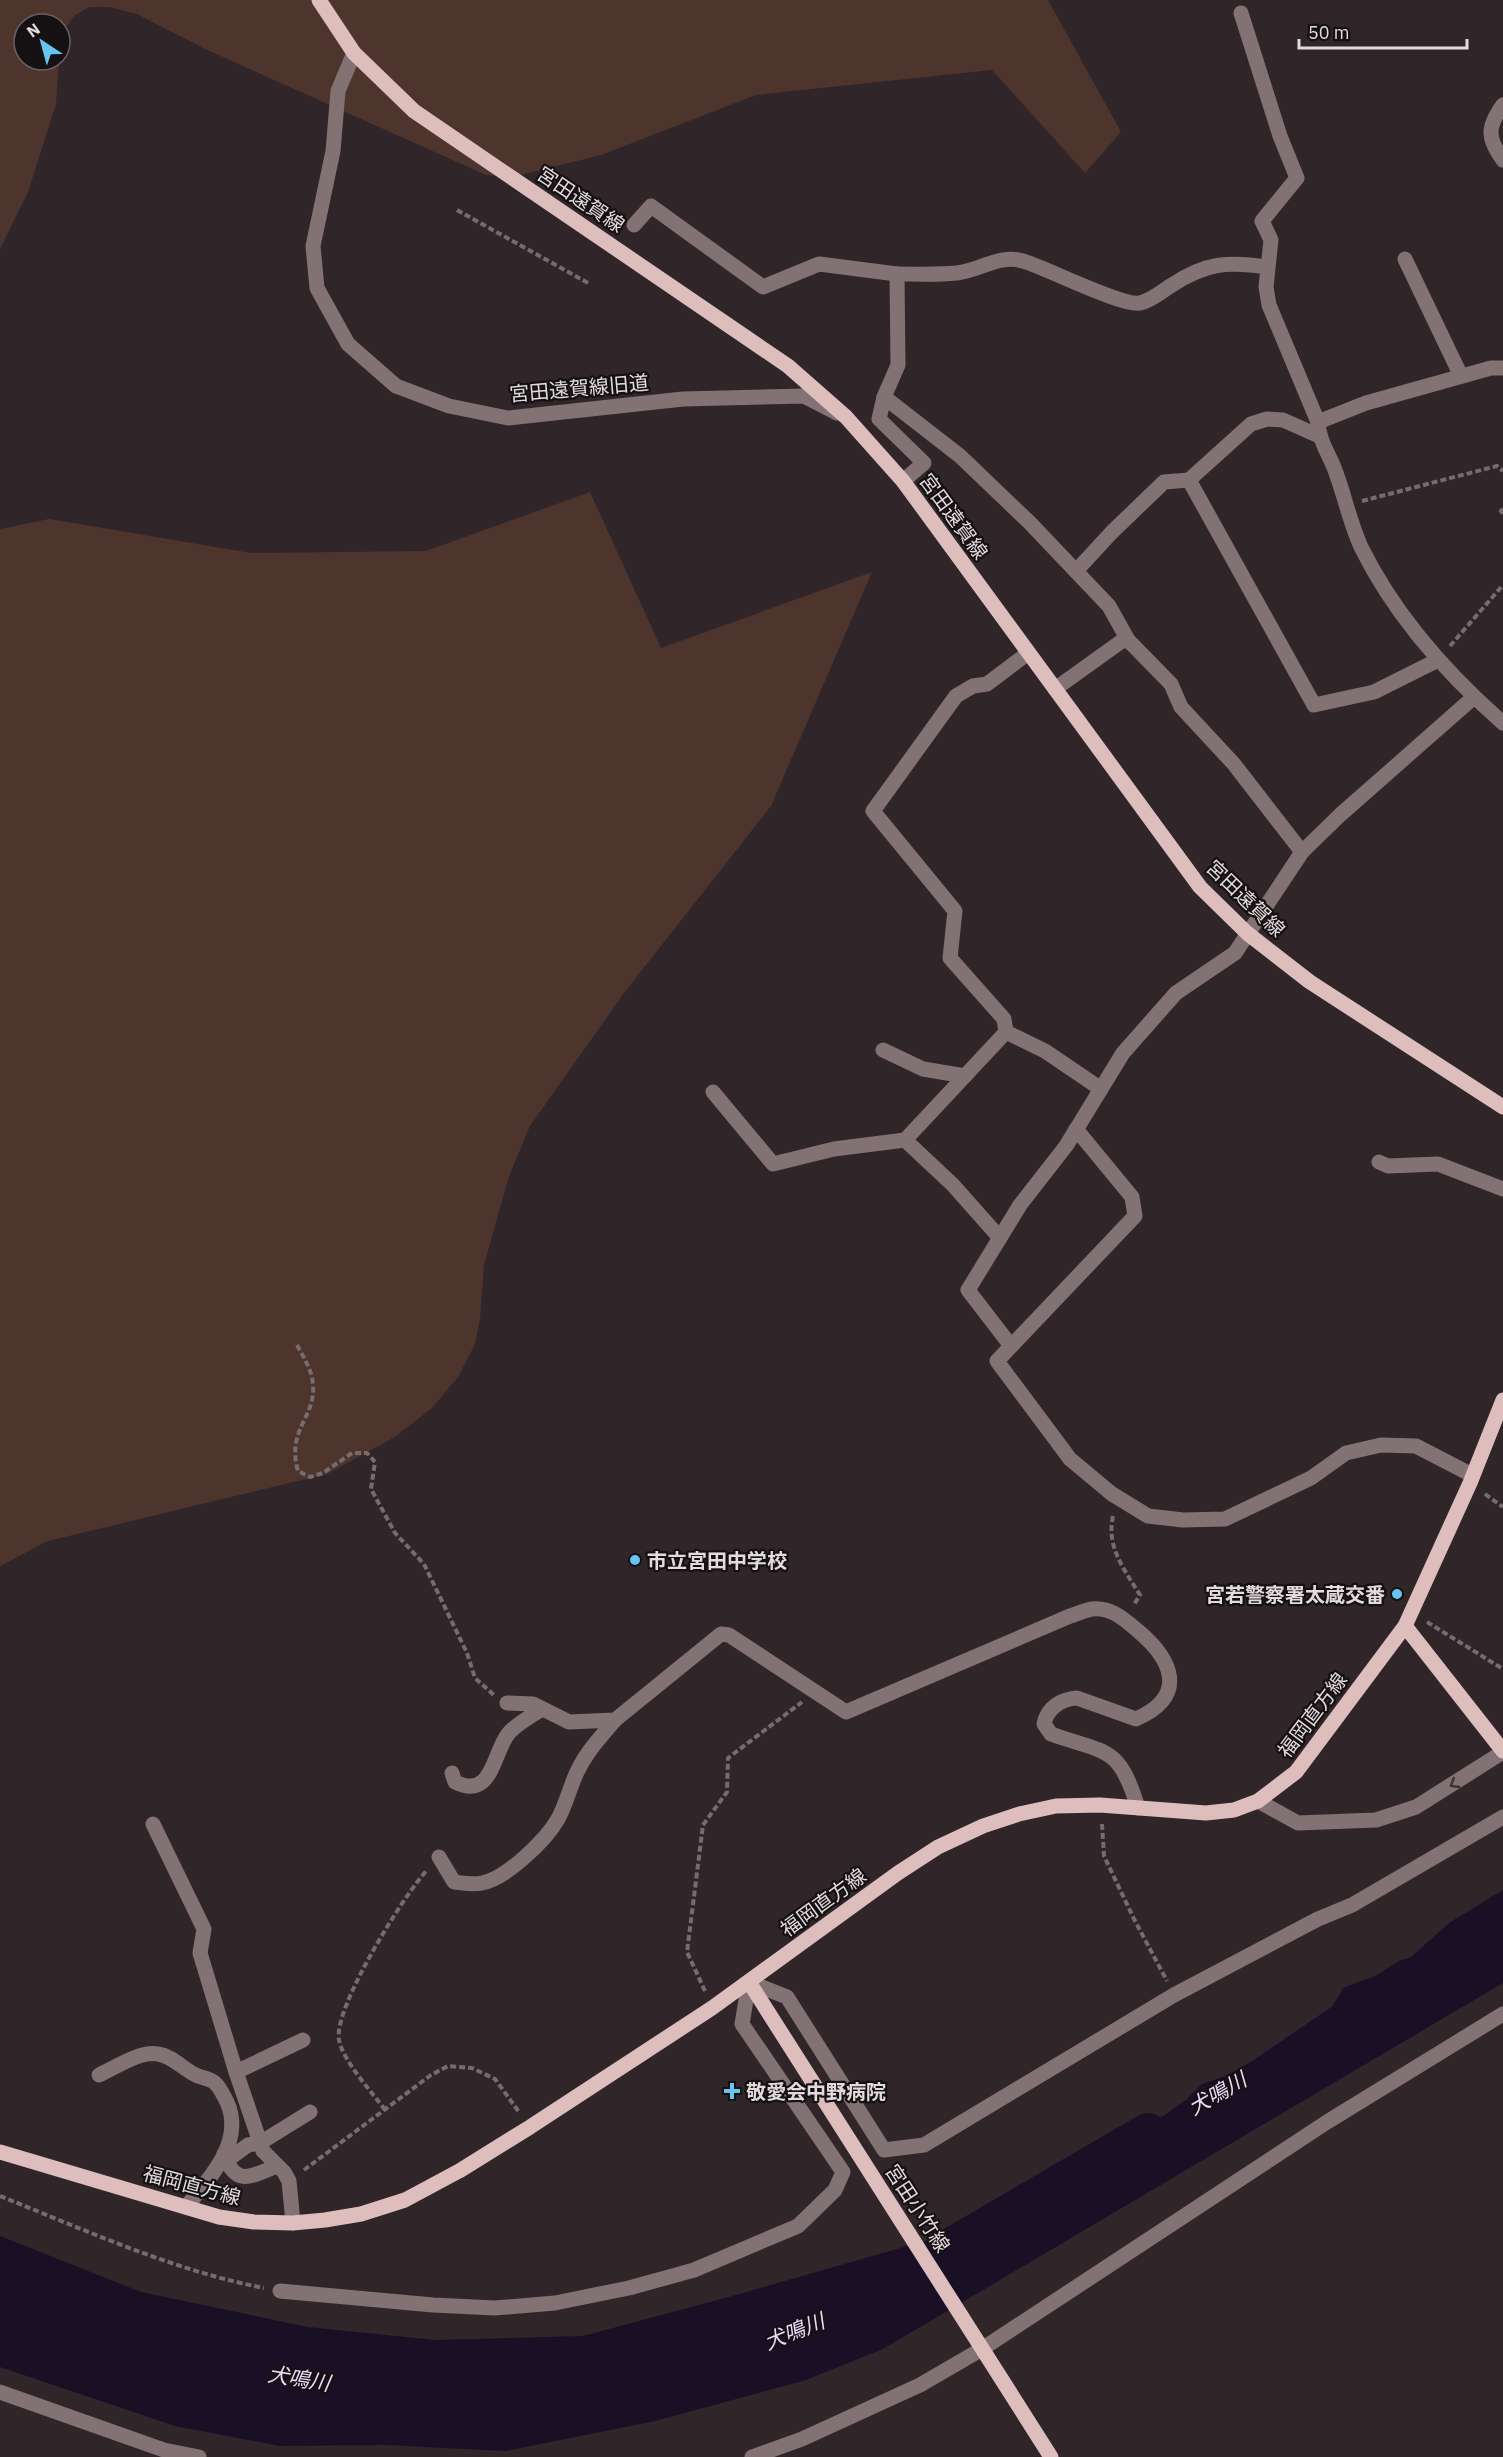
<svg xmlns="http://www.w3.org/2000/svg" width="1503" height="2457" font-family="'IBM Plex Sans','Noto Sans JP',sans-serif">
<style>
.green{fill:#4d352d}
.water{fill:#1a1026}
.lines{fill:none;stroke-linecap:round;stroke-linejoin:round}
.river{stroke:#1a1026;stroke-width:40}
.path{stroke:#766c6f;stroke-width:4;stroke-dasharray:6 3;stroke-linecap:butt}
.minor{stroke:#837273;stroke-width:15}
.major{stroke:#debdbd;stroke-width:15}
.oneway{stroke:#3c3234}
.poi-dot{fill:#67c4f0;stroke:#151012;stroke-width:2}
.labels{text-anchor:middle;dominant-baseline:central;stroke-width:4.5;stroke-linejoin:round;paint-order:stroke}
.street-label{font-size:20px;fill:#e2dbdd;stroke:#151012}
.poi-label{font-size:20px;font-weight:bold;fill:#e2dbdd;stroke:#151012;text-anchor:start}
.water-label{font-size:21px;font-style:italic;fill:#e8dbfb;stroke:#151012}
</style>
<rect width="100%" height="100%" fill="#302529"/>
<!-- green -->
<g class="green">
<path d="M 0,0 L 1048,0 L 1121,132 L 1085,173 L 992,70 L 756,95 L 601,155 L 525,174 L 507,177 L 486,175 L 203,48 L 137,14 L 110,7 L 89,7 L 74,16 L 60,36 L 60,41 L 60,24 L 24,24 L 24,60 L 59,60 L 56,104 L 28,192 L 0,249 Z"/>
<path d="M 590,492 L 661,648 L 872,572 L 771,806 L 624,993 L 530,1126 L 509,1176 L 484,1265 L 480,1319 L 475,1344 L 458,1377 L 432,1408 L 395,1437 L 327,1474 L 48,1541 L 0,1566 L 0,529 L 49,519 L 251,553 L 426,551 Z"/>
</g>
<!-- water -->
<path class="water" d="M 1503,1890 L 1503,1983 L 883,2349 L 806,2380 L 655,2421 L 505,2451 L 386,2445 L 280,2446 L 175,2426 L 0,2367 L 0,2236 L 141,2292 L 308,2327 L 435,2340 L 583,2336 L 725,2298 L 1027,2212 L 1186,2100 L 1202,2084 L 1226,2076 L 1252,2061 L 1333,2006 L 1343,1988 L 1375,1976 L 1399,1961 L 1411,1957 L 1449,1923 Z"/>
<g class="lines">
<!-- river -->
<path class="river" d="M 944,2252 L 1148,2133"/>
<!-- path -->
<g class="path">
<path d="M 457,210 L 588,283"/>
<path d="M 1362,501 L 1497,466 L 1503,471"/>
<path d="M 1503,509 L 1501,511 L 1503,514"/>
<path d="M 1450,646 L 1503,585"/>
<path d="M 297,1345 C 304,1358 312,1370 313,1385 C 316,1417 286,1430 298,1471 L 310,1477 L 323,1473 L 352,1453 L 367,1453 L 375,1462 L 371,1489 L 395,1533 L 424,1564 L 467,1653 L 475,1678 L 494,1695"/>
<path d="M 1485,1494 L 1503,1507"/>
<path d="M 1113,1516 C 1106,1547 1124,1569 1140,1595 L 1133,1606"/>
<path d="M 1427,1622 L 1503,1669"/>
<path d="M 1102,1824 L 1104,1856 L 1134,1919 L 1167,1981"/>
<path d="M 705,1991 L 687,1952 L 703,1825 L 727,1792 L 728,1758 L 802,1702"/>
<path d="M 385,2110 C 372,2092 343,2061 339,2040 C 333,2008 404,1895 427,1870"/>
<path d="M 304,2170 L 431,2075 L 448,2066 L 472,2068 L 495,2079 L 519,2112"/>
<path d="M 0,2196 C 85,2230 175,2271 264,2288"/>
</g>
<!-- minor -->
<g class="minor">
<path d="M 1241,13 L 1280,136 L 1297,178 L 1262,221 L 1271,240 L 1266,287 L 1269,305 L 1318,422 C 1319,442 1330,455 1336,473 C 1345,497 1350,523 1361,547 C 1395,616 1446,673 1503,723"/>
<path d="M 354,53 L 338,91 L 333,151 L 313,246 L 317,288 L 348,344 L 396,386 L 449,406 L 508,418 L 683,399 L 804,396 L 837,413"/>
<path d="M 1503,105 C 1487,127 1487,138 1503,160"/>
<path d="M 634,225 L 651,206 L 763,287 L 819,264 L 897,274"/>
<path d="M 1405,259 L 1461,376"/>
<path d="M 884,397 L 960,456 L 1030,523 L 1109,606 L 1129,642"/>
<path d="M 1318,422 L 1366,403 L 1491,368 L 1503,368"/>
<path d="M 1319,436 L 1283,420 L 1267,419 L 1251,424 L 1189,480 L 1314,705 L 1374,692 L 1438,660"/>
<path d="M 903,481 L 924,463 L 879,419 L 884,397 L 898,365 L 897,274 C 917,274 937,275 957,273 C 979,271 999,254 1023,261 C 1047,268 1123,307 1140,303 C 1151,301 1162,291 1172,285 C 1205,263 1228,261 1267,267"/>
<path d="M 1076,571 L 1112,532 L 1164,482 L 1189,480"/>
<path d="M 1055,689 L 1126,638 L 1171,684 L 1181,707 L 1233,763 L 1302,852"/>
<path d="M 1006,1032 L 1004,1019 L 950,958 L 955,911 L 873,811 L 956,696 L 973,686 L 987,684 L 1028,653"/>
<path d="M 883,1050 L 923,1069 L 965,1076"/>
<path d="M 713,1092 L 773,1164 L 834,1149 L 905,1140"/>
<path d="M 1076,1129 L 1132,1197 L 1135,1216 L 997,1361 L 1070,1459 L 1112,1494 L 1148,1516 L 1183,1520 L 1225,1519 L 1311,1478 L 1346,1453 L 1381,1445 L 1416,1446 L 1472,1475"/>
<path d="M 1379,1162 L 1388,1166 L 1438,1164 L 1503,1189"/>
<path d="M 1000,1238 L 953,1185 L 905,1140 L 1006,1032 L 1045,1051 L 1101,1089"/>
<path d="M 1011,1346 L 968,1290 L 1020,1205 L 1066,1146 L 1123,1053 L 1176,993 L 1235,953 L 1302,852 L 1340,815 L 1474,697"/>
<path d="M 507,1703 L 533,1704 L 569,1722 L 615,1720 L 721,1634 L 729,1635 L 846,1712 L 1070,1616 C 1077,1614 1085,1610 1092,1609 C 1111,1607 1124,1619 1137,1630 C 1173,1660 1188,1696 1136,1719 L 1077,1698 C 1061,1699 1047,1708 1044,1724 L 1051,1734 C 1107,1754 1119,1745 1138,1808"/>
<path d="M 452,1773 L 455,1782 C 492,1800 492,1756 508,1734 C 516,1724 531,1716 542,1709"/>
<path d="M 1258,1801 L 1298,1823 L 1376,1820 L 1416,1807 L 1503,1752"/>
<path d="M 153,1824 L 204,1929 L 200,1953 L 236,2072 L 263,2151 L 284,2172 L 289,2181 L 293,2223"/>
<path d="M 439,1857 L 454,1882 C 463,1883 474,1885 482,1883 C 507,1878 546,1840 558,1819 C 566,1804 570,1787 577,1772 C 586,1752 601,1737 615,1720"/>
<path d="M 236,2072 L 303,2040"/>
<path d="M 99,2075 C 115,2068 141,2050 158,2054 C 172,2056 182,2068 194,2074 C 200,2078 210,2078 215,2083 C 220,2087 224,2097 227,2102 C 245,2142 209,2179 186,2207"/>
<path d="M 224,2154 C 236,2188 251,2176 277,2166"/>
<path d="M 226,2161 L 248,2145 L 260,2143 L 310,2112"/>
<path d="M 280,2291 L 433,2305 L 495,2308 L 555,2303 L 629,2288 L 694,2270 L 798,2226 L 835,2190 L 843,2172 L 742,2024 L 749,1982 L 787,1997 L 884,2150 L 924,2145 L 1174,1995 L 1318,1919 L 1352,1905 L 1503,1817"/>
<path d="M 0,2392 L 164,2450 L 199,2457"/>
<path d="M 752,2457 L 802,2439 L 920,2385 L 982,2349 L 1327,2122 L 1503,2014"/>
</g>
<!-- major -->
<g class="major">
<path d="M 319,0 L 354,53 L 414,111 L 788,366 L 846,417 L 903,481 L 1200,887 L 1247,933 L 1310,982 L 1503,1107"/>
<path d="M 1405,1626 L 1503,1751"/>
<path d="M 749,1982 L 1051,2457"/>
<path d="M 0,2152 L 219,2217 L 254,2222 L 293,2223 L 325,2220 L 361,2214 L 405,2200 L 459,2171 L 530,2127 L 712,2008 L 898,1873 L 938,1847 L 983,1826 L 1019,1814 L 1056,1806 L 1100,1805 L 1206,1813 L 1234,1810 L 1258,1801 L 1296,1772 L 1405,1626 L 1470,1483 L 1503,1400"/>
</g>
</g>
<!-- one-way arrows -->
<defs><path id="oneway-chevron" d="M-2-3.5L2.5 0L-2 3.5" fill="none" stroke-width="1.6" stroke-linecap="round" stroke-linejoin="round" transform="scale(1.5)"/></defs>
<use class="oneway" href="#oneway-chevron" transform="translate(1454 1784) rotate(149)"/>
<!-- markers -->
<g class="poi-dot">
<circle cx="635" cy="1560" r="6"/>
<circle cx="1397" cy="1594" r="6"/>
<path d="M729 2082h6v6h6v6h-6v6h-6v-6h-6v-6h6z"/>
</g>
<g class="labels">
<!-- street labels -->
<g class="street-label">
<text transform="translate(581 199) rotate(34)">宮田遠賀線</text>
<text transform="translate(579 388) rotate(-5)">宮田遠賀線旧道</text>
<text transform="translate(954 516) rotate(54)">宮田遠賀線</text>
<text transform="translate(1246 898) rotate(44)">宮田遠賀線</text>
<text transform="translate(1312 1715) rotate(-53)">福岡直方線</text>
<text transform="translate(823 1902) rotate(-36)">福岡直方線</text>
<text transform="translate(192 2185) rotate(15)">福岡直方線</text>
<text transform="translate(918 2208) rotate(57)">宮田小竹線</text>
</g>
<!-- poi labels -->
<g class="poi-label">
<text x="647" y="1560">市立宮田中学校</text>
<text x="1385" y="1594" text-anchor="end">宮若警察署太蔵交番</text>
<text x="746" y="2091">敬愛会中野病院</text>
</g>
<!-- water labels -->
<g class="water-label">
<text transform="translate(1217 2093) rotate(-30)">犬鳴川</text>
<text transform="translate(794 2331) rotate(-22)">犬鳴川</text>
<text transform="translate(299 2378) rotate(9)">犬鳴川</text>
</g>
</g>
<!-- north arrow -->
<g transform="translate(42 42) rotate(324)"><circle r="28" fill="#151012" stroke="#676163" stroke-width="1.5"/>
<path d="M0-4.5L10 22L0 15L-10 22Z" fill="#67c4f0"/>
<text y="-9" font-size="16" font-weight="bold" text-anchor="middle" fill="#e2dbdd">N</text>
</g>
<!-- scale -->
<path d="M1299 39v9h168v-9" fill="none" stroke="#e2dbdd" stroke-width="3"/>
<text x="1308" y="39" font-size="18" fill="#e2dbdd" stroke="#151012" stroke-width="4.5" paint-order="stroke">50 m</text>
</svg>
